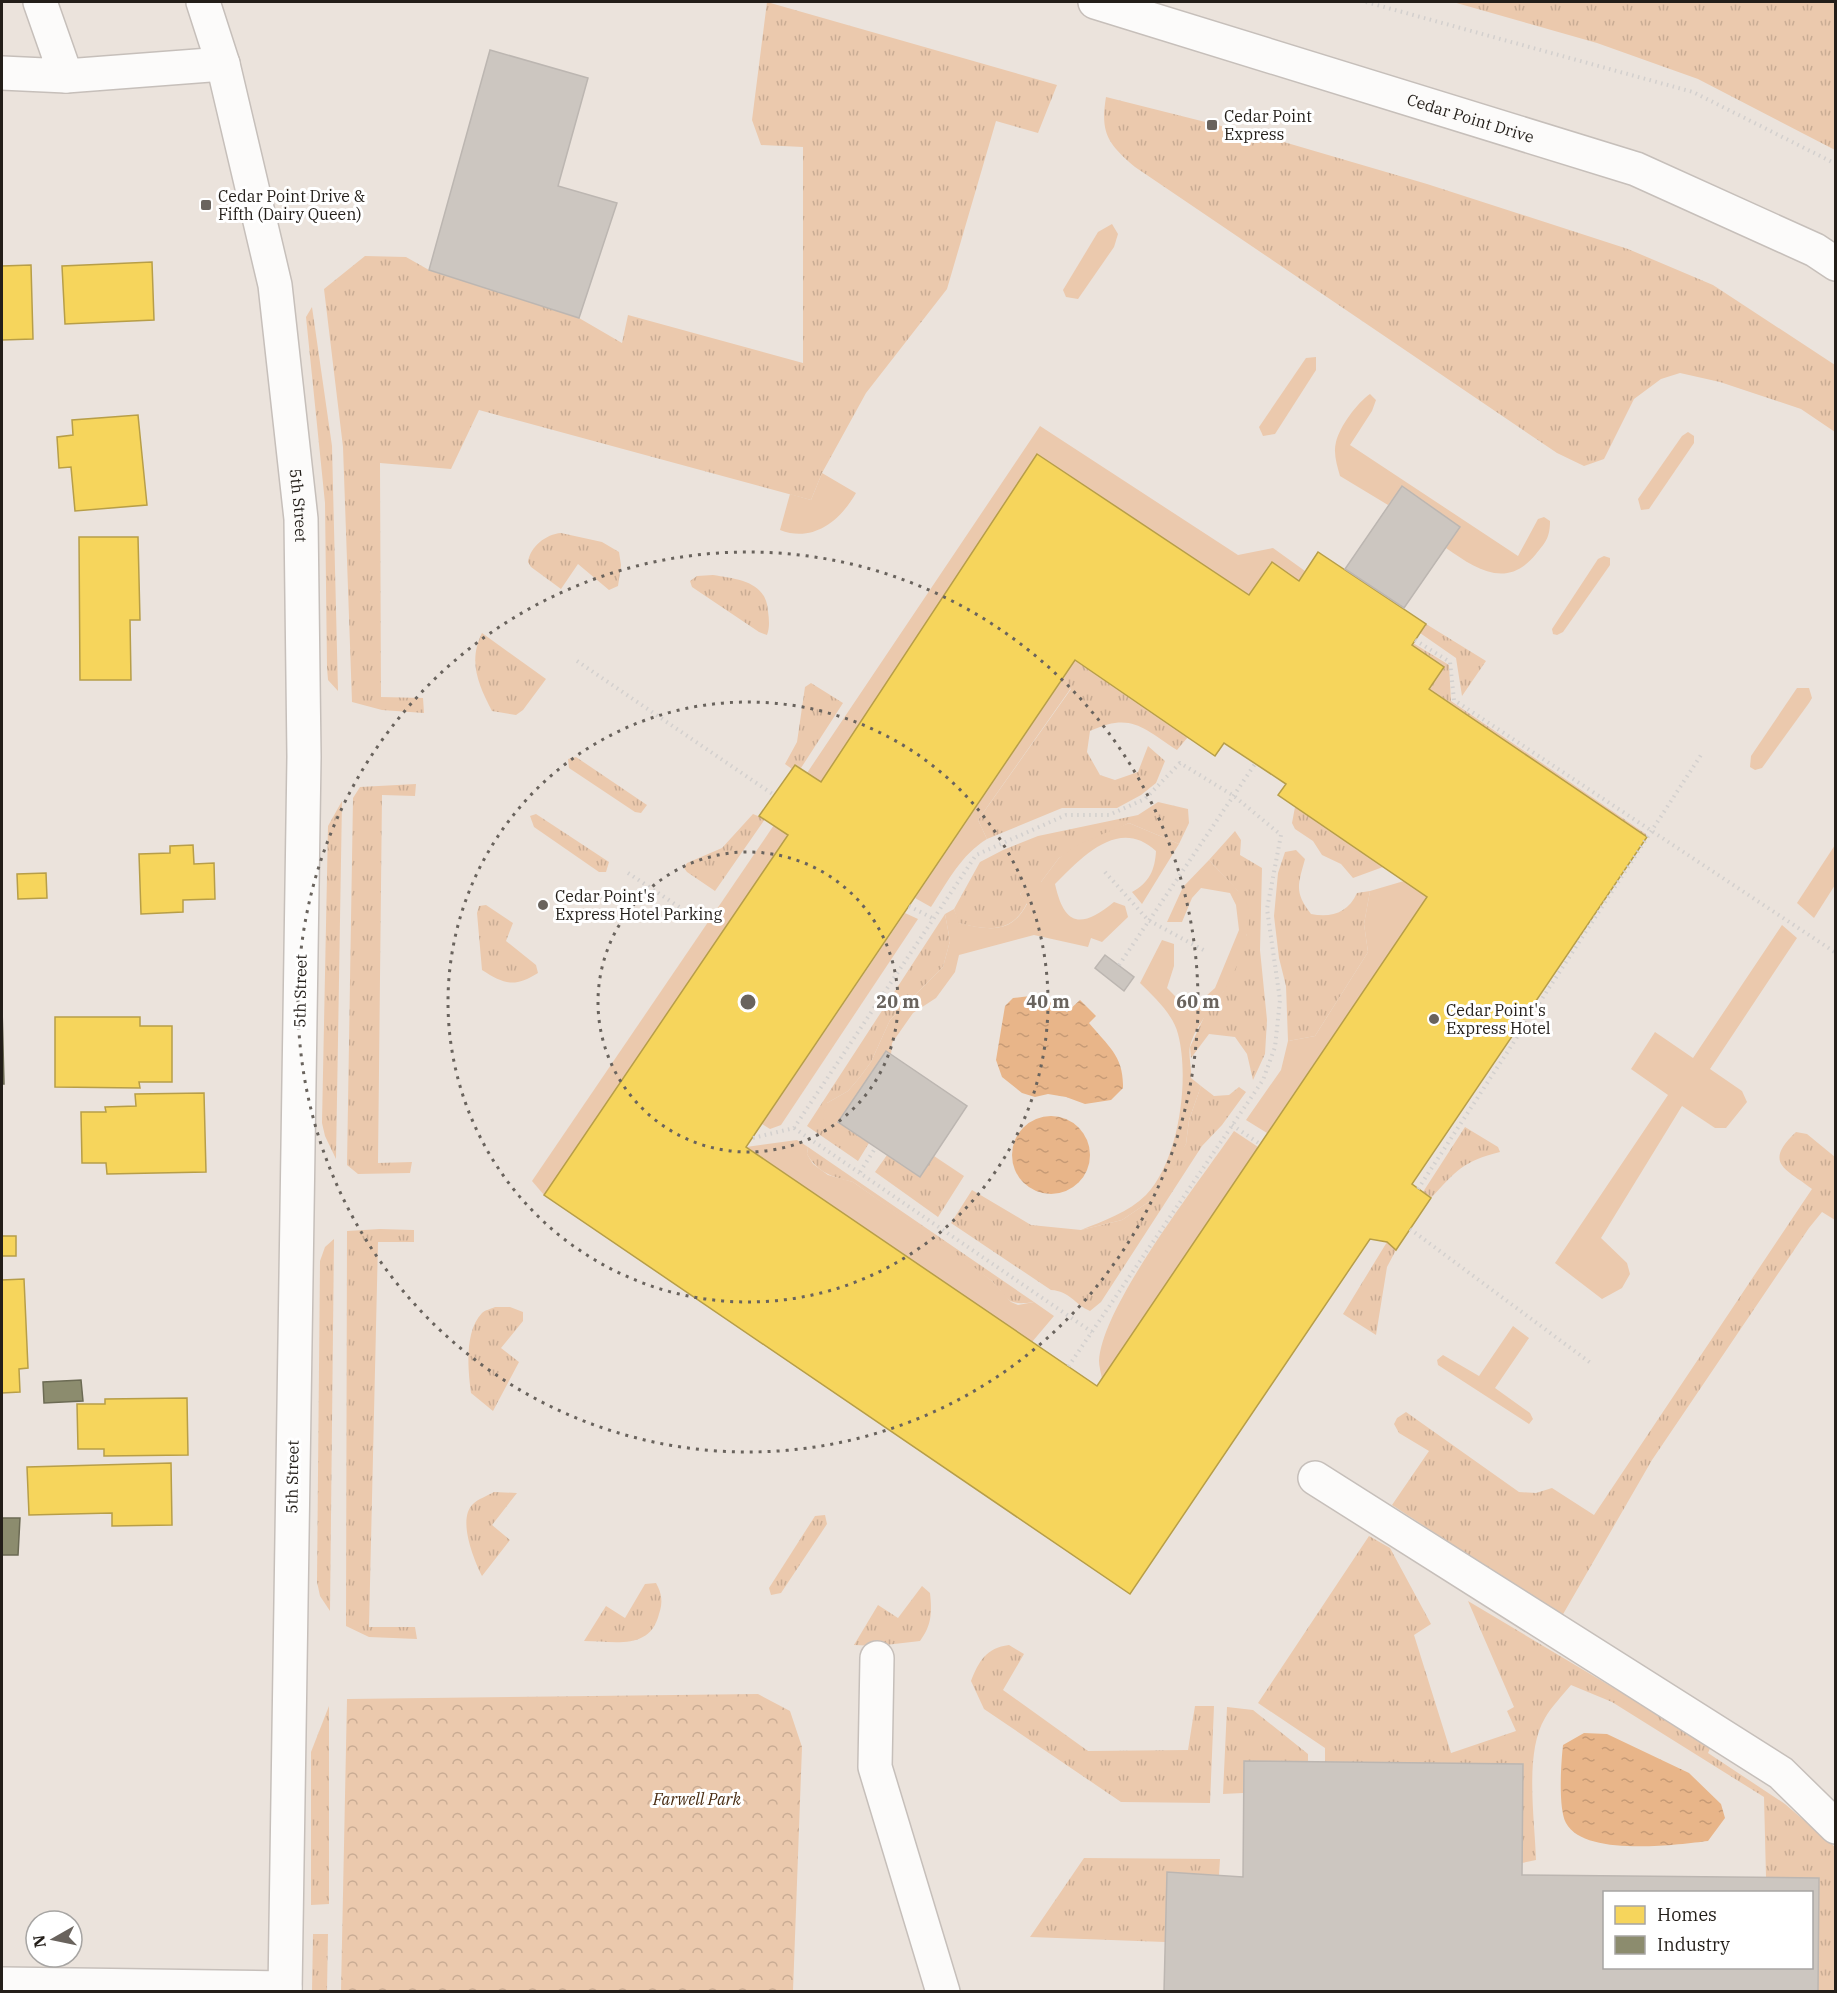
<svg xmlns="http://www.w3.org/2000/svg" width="1837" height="1993" font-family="'IBM Plex Serif',serif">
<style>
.grass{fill:url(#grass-tufts)}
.park{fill:url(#park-crowns)}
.garden{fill:#ebc9ad}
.water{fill:url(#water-ripples)}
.homes{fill:#f6d55c;stroke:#b79e48;stroke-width:1.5;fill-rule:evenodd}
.industry{fill:#8c8c6e;stroke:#6c6b54;stroke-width:1.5}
.building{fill:#ccc6c0;stroke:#bcb6b1;stroke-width:1.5;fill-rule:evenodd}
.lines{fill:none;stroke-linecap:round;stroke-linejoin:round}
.minor-casing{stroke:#c6bfba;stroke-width:36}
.major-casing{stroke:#c6bfba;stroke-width:36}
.path{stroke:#d3d0ce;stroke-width:4;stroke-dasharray:1.5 4.5;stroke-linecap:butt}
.minor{stroke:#fcfbfa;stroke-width:33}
.major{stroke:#fcfbfa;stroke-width:33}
.ring{fill:none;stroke:#69635d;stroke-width:3;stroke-dasharray:3 6}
.poi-dot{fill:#69635d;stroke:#fff;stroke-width:2}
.labels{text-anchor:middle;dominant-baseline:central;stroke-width:6;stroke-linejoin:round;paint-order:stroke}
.poi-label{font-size:16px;fill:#231e19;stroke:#fff;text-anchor:start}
.street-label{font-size:16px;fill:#231e19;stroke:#fff}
.park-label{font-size:16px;font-style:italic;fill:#482b11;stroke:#fff}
.centre{fill:#69635d;stroke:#fff;stroke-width:3}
.ring-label{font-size:18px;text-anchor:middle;font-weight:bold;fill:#69635d;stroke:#fff;stroke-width:6;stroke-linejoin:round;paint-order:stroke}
</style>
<defs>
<pattern id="grass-tufts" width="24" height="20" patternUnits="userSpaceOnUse" patternTransform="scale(1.5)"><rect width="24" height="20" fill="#ebc9ad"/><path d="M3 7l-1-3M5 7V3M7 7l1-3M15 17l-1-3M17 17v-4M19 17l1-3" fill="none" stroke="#c9ac94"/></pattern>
<pattern id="park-crowns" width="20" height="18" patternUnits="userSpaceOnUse" patternTransform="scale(1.5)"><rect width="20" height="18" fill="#ebc9ad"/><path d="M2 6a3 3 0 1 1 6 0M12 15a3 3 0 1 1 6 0" fill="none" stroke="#c9ac94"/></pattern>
<pattern id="water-ripples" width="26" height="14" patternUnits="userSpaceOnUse" patternTransform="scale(1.5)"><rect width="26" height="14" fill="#e8b589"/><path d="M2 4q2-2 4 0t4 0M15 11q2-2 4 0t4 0" fill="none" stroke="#c79b76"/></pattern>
</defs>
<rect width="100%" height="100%" fill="#ebe3dc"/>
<!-- grass -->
<g class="grass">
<path d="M 767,2 L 1057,85 L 1038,133 L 996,121 L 947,289 L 866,393 L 822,473 L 811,500 L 479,410 L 451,469 L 380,463 L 381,697 L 423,698 L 424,713 L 382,710 L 352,702 L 343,447 L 324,289 L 365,256 L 406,257 L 429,270 L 579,318 L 622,343 L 628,315 L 803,363 L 803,147 L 761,145 L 752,120 Z"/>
<path d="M 1453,2 L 1835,2 L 1835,150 L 1698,79 L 1597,43 Z"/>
<path d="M 1106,97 L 1277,140 L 1427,184 L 1628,249 L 1713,285 L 1835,365 L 1835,432 L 1801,409 L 1720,382 L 1680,373 L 1661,379 L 1634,399 L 1604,459 L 1584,466 L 1557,453 L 1135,167 C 1108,144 1100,133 1106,97 Z"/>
<path d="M 312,307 L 332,446 L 338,691 L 328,680 L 327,667 L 325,503 L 306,317 Z"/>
<path d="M 561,533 L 602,542 L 619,552 L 621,565 L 618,586 L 609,590 L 578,564 L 561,589 L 531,567 L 528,562 C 530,547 546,534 561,533 Z"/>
<path d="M 713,575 C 737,579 766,581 768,611 C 769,619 770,627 767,635 L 759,632 L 692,587 L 690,581 L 697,576 Z"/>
<path d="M 1426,624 L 1486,661 L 1462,696 L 1456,658 L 1420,633 Z"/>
<path d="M 482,633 L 546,679 L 523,710 L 516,715 L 492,711 C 478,684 468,661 482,633 Z"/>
<path d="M 1413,643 L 1449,665 L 1451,701 L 1646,834 L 1647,837 L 1429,689 L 1444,667 L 1412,645 Z"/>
<path d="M 1075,660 L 1188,737 L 1177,750 C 1142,728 1132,712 1090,731 L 1087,752 L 1100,775 L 1115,780 L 1138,772 L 1148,746 L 1165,761 L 1156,783 L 1141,795 L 1117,808 L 1062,808 L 987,839 L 978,820 L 1071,689 L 1064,677 Z"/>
<path d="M 811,683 L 843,703 L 801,768 L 795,765 L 792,769 L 785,764 L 797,742 L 805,687 Z"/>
<path d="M 576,757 L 647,805 L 641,813 L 635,812 L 569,768 L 568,759 Z"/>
<path d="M 416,784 L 415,796 L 382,795 L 378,1163 L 412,1162 L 410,1173 L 358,1174 L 347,1165 L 353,798 L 360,787 Z"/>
<path d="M 342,801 L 336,1159 L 325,1136 L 322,1123 L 328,826 Z"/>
<path d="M 1158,802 L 1188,809 L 1189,823 L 1179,844 L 1129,823 L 1059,858 L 1041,882 L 1031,883 L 1020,894 L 1027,903 C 1011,935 988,930 958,923 L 954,909 L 980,862 L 1003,850 L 1038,836 L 1138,815 Z"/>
<path d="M 1295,807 L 1383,867 L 1353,878 L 1341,864 L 1322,855 L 1313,841 L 1295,829 L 1292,823 Z"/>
<path d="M 536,814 L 609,862 L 606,872 L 599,872 L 534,827 L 530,816 Z"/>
<path d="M 753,814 L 765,819 L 715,891 L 687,872 L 684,868 L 687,863 L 722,848 Z"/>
<path d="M 1235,831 L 1241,840 L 1240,855 L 1262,868 L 1260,950 L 1267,1020 L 1265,1054 L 1253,1080 L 1247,1054 L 1235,1037 L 1209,1034 L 1191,1058 L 1190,1047 L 1205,1015 L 1223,992 L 1247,934 L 1238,891 L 1209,860 Z"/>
<path d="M 1296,850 L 1305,859 C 1298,885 1294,892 1311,914 C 1331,918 1348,913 1357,893 L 1370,891 L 1364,924 L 1368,952 L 1315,1036 L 1288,1041 L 1286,986 L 1279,958 L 1274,916 L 1278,873 L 1285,852 Z"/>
<path d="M 486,905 L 513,923 L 506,941 L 536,965 L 538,973 C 514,988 504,984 482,970 L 477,913 L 479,906 Z"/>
<path d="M 945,914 L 950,941 L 943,967 L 890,1020 L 871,1062 L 860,1077 L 848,1091 L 827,1103 L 831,1125 L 838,1122 L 869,1143 L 858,1161 L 807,1126 Z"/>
<path d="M 1201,1086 L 1214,1096 L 1229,1095 L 1239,1087 L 1246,1092 L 1222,1125 L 1202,1146 L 1101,1302 L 1090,1311 C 1074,1304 1070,1291 1051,1290 L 951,1223 L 972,1190 L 1031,1225 L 1081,1230 L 1122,1220 L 1150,1201 L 1186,1144 L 1189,1120 Z"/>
<path d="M 1465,1127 L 1498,1147 L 1500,1152 C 1463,1161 1456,1171 1431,1198 L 1423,1192 Z"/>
<path d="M 1796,1132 L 1807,1134 L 1835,1157 L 1835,1220 L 1822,1212 L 1809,1228 L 1652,1460 L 1562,1616 L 1392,1505 L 1429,1451 L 1399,1433 L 1394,1424 L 1397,1418 L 1406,1412 L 1519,1492 L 1536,1493 L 1552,1488 L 1594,1515 L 1812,1189 C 1787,1169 1762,1164 1796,1132 Z"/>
<path d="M 808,1147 L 1034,1302 C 1007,1306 1009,1300 992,1281 L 853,1182 C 833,1177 818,1173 807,1154 Z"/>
<path d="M 887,1155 L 920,1177 L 934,1156 L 964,1176 L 938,1217 L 875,1172 Z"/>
<path d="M 380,1229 L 414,1230 L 414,1242 L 378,1242 L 369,1627 L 415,1627 L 417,1639 L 369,1637 L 346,1626 L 347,1231 Z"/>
<path d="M 334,1239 L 330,1611 L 320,1596 L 317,1582 L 320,1261 L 325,1247 Z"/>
<path d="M 1387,1242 L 1396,1250 L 1387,1267 L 1376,1335 L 1343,1314 Z"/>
<path d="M 495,1307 L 510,1307 L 523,1312 L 523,1321 L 501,1348 L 519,1362 L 493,1411 L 471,1393 C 468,1370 464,1332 482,1313 C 485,1310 491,1309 495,1307 Z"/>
<path d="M 494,1492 L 517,1493 L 492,1525 L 510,1540 L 482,1576 C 474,1560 457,1519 473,1504 C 478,1499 487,1496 494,1492 Z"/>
<path d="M 825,1515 L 827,1524 L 781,1593 L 771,1595 L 769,1588 L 815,1516 Z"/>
<path d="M 1369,1536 L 1390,1548 L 1431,1624 L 1414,1635 L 1451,1753 L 1516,1731 L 1507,1711 L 1514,1707 L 1468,1601 L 1711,1746 L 1708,1753 L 1785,1804 L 1835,1847 L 1835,1991 L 1818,1991 L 1819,1878 L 1766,1877 L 1764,1797 L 1612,1702 L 1571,1685 C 1562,1696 1552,1706 1545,1718 C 1524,1753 1535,1820 1536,1860 L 1522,1863 L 1522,1764 L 1325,1762 L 1325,1748 L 1258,1703 Z"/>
<path d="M 656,1583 C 662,1594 663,1602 659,1614 C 650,1651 614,1641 584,1641 L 606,1606 L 625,1618 L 645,1584 Z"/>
<path d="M 922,1586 L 930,1593 C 932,1612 932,1625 920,1641 L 877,1646 L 854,1645 L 878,1605 L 898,1618 Z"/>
<path d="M 1009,1645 L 1024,1654 L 1003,1690 L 1088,1751 L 1188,1750 L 1195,1706 L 1214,1706 L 1210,1803 L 1121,1802 L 984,1709 L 971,1681 C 979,1661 986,1648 1009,1645 Z"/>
<path d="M 329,1706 L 329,1904 L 311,1905 L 311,1752 Z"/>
<path d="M 1227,1707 L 1253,1710 L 1308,1754 L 1308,1762 L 1244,1761 L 1243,1793 L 1223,1794 Z"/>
<path d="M 1084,1858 L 1220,1859 L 1219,1875 L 1167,1873 L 1165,1942 L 1030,1937 Z"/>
<path d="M 313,1934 L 328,1934 L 327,1991 L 312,1991 Z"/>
</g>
<!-- park -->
<path class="park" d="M 758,1694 L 790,1711 L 802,1747 L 793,1991 L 341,1991 L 347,1699 Z"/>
<!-- garden -->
<g class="garden">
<path d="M 1112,224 L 1118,234 L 1114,247 L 1078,299 L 1066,297 L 1063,290 L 1098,232 Z"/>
<path d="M 1316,357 L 1316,370 L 1275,434 L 1263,436 L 1259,427 L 1306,358 Z"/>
<path d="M 1370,394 L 1376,400 L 1372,411 L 1350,445 L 1518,556 L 1538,519 L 1544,517 L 1550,521 C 1550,537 1546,542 1536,554 C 1507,590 1476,569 1446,548 L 1460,527 L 1402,487 L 1388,505 L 1340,476 C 1337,465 1333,453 1336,442 C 1340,426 1357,403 1370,394 Z"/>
<path d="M 1040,426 L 1238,555 L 1273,548 L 1305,571 L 1299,581 L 1271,562 L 1249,595 L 1037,454 L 821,782 L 807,773 Z"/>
<path d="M 1688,432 L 1694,436 L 1694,443 L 1649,509 L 1641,510 L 1638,499 L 1682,436 Z"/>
<path d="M 822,473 L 856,493 C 840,521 813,543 780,530 L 790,494 L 811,500 Z"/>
<path d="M 1604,556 L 1610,558 L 1610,565 L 1563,632 L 1557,635 L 1553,634 L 1552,629 L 1598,559 Z"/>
<path d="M 1064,677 L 1071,688 L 978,820 L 987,839 C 961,855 948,881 931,907 L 915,898 Z"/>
<path d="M 1797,688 L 1809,688 L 1812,698 L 1809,703 L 1762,768 L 1755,770 L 1750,767 L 1751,756 Z"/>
<path d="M 1129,823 L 1179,844 L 1142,904 L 1132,892 C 1149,883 1155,870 1156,851 C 1119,817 1083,856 1055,884 C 1065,929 1083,927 1114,902 L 1125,906 L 1128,917 L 1102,942 L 1091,938 L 1088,947 L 1034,935 L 959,955 L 955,972 L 936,998 L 913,1013 L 892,1043 L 891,1055 L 838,1122 L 831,1125 L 822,1119 L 827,1103 L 848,1091 L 860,1077 L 871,1062 L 890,1020 L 943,967 L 950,941 L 945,914 L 954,909 L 959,923 C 988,930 1011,935 1027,904 L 1020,894 L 1031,882 L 1041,882 L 1059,858 L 1079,844 Z"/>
<path d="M 774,825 L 788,835 L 544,1195 L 532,1181 Z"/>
<path d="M 1835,845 L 1835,885 L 1814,918 L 1797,903 Z"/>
<path d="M 1209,860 C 1219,872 1244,893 1248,906 C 1254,929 1235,976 1222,994 C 1210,1010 1195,1027 1190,1046 C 1188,1055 1192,1069 1191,1078 L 1201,1086 L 1189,1120 L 1186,1144 L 1169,1177 L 1150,1201 L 1122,1220 L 1081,1230 C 1103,1221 1129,1212 1146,1195 C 1179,1161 1190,1079 1178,1034 C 1173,1014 1154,997 1140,983 L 1162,940 L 1174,944 L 1174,966 L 1167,988 L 1179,1000 L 1196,1005 L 1215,988 L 1239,930 L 1236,905 L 1230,893 L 1201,888 L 1192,898 L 1182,922 L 1167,922 L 1183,887 Z"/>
<path d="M 1404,881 L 1427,897 L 1267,1133 L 1246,1120 L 1281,1070 L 1288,1041 L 1315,1036 L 1368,952 L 1364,924 L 1370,891 Z"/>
<path d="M 905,913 L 918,919 L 781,1125 L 770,1129 L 762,1124 Z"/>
<path d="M 1782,925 L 1797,938 L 1710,1069 L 1742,1091 L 1747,1102 L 1726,1128 L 1715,1128 L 1682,1106 L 1601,1238 L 1627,1263 L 1630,1274 L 1622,1288 L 1602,1299 L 1555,1263 L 1668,1095 L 1631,1069 L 1655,1032 L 1693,1058 Z"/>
<path d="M 1234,1131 L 1258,1147 L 1102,1379 C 1101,1373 1099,1366 1099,1361 C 1102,1305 1200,1181 1234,1131 Z"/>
<path d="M 797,1140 L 808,1147 L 807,1154 L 813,1164 L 828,1175 L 853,1182 L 966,1261 L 992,1281 L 1011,1302 L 1018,1305 L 1034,1302 L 1054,1316 L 1032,1342 L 746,1147 Z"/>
<path d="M 1513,1326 L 1529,1338 L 1495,1388 L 1530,1413 L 1533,1419 L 1529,1424 L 1438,1365 L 1437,1360 L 1443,1355 L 1479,1376 Z"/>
</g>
<!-- water -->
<g class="water">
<path d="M 1038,995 L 1067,1012 L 1080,1000 L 1096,1016 L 1089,1023 C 1108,1046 1124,1056 1123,1088 L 1111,1100 L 1085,1104 L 1066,1097 L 1048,1094 L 1035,1097 L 1022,1093 L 1002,1077 L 996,1060 L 1005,1006 L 1013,998 Z"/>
<circle cx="1051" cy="1155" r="39"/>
<path d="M 1584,1733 L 1607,1734 L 1689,1773 L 1721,1804 L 1725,1818 L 1708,1841 C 1676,1845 1584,1857 1566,1823 C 1558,1808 1561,1763 1563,1745 Z"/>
</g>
<!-- homes -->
<g class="homes">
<path d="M 152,262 L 154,320 L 65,324 L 62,266 Z"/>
<path d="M 31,265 L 33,339 L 2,340 L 2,266 Z"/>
<path d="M 138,415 L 147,505 L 75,511 L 71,467 L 59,468 L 57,437 L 73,435 L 72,420 Z"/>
<path d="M 1037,454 L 1249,595 L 1272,562 L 1299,581 L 1318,552 L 1426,624 L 1412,645 L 1444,667 L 1429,689 L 1647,837 L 1412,1184 L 1431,1198 L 1396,1250 L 1387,1242 L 1370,1239 L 1130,1594 L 544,1195 L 788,835 L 759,816 L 795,765 L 821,782 ZM 1075,660 L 1215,756 L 1224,743 L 1286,784 L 1278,795 L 1427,897 L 1097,1386 L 746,1147 Z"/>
<path d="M 79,537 L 138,537 L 140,620 L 130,620 L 131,680 L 80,680 Z"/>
<path d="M 193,845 L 194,864 L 214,863 L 215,899 L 183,900 L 183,912 L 141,914 L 139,854 L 170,853 L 170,846 Z"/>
<path d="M 46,873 L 47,898 L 18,899 L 17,874 Z"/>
<path d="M 55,1017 L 140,1017 L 140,1026 L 172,1026 L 172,1082 L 139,1082 L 140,1088 L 55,1087 Z"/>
<path d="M 204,1093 L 206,1172 L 107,1174 L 106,1163 L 82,1163 L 81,1112 L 106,1112 L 105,1107 L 136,1106 L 135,1094 Z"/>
<rect x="2" y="1236" width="14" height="20"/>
<path d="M 24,1279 L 28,1368 L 19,1369 L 20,1392 L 2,1393 L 2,1280 Z"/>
<path d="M 187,1398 L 188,1455 L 104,1456 L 104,1449 L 78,1449 L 77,1404 L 105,1404 L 105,1399 Z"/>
<path d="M 171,1463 L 172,1525 L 112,1526 L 112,1513 L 29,1515 L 27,1467 Z"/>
</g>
<!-- industry -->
<g class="industry">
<path d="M 2,1007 L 4,1084 L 2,1084 Z"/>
<path d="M 81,1380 L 83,1401 L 44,1403 L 43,1382 Z"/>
<path d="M 2,1518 L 20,1518 L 18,1555 L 2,1555 Z"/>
</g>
<!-- building -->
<g class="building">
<path d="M 490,50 L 588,78 L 558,186 L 617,203 L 579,318 L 429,270 Z"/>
<path d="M 1402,486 L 1460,527 L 1404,608 L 1345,569 Z"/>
<path d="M 1105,955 L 1134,977 L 1124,991 L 1095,968 Z"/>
<path d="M 886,1051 L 967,1106 L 920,1177 L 838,1122 Z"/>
<path d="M 1244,1761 L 1523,1764 L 1522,1875 L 1819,1878 L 1818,1992 L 1164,1992 L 1167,1872 L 1243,1877 ZM 1604,1892 L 1812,1892 L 1812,1968 L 1604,1968 Z"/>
</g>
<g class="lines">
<defs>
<g id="minor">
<path id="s1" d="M 203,2 L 223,64 L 275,285 L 301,519 L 304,757 L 285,1992"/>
<path d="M 2,73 L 66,76 L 40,2"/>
<path d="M 66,76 L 223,64"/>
<path d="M 1315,1478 L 1781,1773 L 1836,1827"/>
<path d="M 877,1658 L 875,1767 L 943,1992"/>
<path d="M 2,1984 L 285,1988"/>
</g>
<g id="major">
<path id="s2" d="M 1095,2 L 1636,169 L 1815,250 L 1836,264"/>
</g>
</defs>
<!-- minor casing -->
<use href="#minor" class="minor-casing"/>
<!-- major casing -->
<use href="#major" class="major-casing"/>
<!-- path -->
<g class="path">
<path d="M 1366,2 L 1693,92 L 1836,164"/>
<path d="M 1415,640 L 1450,662 L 1454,700 L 1836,953"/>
<path d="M 577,661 L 774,795"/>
<path d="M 1105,872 L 1148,920 L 1207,952"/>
<path d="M 628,873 L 696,918"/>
<path d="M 909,906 L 934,919"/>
<path d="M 1119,965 L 1255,764"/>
<path d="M 1232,1125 L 1260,1144"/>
<path d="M 794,1128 L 1092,1332"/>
<path d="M 753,1138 L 794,1128 L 976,855 L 1066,815 L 1109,815 L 1145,799 L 1180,763 L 1234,796 L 1281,835 L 1267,909 L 1280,1000 L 1275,1047 L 1263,1080 L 1068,1367"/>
<path d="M 860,1172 L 876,1147"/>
<path d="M 1418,1189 L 1701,755"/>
<path d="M 1410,1229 L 1592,1364"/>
</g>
<!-- minor -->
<use href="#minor" class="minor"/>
<!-- major -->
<use href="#major" class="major"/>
</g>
<!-- distance rings -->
<g class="ring">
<circle cx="748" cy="1002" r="150"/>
<circle cx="748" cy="1002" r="300"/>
<circle cx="748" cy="1002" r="450"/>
</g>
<!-- markers -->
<g class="poi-dot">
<rect x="1206" y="119" width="12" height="12" rx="3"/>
<rect x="200" y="199" width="12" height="12" rx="3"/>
<circle cx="543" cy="905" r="6"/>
<circle cx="1434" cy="1019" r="6"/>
</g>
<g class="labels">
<!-- poi labels -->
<g class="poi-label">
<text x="1224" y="116">Cedar Point<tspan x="1224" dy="18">Express</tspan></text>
<text x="218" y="196">Cedar Point Drive &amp;<tspan x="218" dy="18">Fifth (Dairy Queen)</tspan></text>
<text x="555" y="896">Cedar Point's<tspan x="555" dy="18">Express Hotel Parking</tspan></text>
<text x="1446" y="1010">Cedar Point's<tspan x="1446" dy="18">Express Hotel</tspan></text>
</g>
<!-- street labels -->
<g class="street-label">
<text stroke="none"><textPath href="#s2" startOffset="393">Cedar Point Drive</textPath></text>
<text stroke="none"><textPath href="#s1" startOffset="514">5th Street</textPath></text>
<text transform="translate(300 991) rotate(-89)">5th Street</text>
<text transform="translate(292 1477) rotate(-89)">5th Street</text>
</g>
<!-- park labels -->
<g class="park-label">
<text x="697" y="1799">Farwell Park</text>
</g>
</g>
<circle cx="748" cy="1002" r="9" class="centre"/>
<g class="ring-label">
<text x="898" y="1008">20 m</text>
<text x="1048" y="1008">40 m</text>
<text x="1198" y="1008">60 m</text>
</g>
<!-- border -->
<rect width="1837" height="1993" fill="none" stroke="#231e19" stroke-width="6"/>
<!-- legend -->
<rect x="1603" y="1891" width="210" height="78" fill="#ffffff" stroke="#a7a5a3" stroke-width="1.5"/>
<rect x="1615" y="1906" width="30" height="18" fill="#f6d55c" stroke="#a7a5a3" stroke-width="1.5"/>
<text x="1657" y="1921" font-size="18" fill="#231e19">Homes</text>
<rect x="1615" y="1936" width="30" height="18" fill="#8c8c6e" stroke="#a7a5a3" stroke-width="1.5"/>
<text x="1657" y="1951" font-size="18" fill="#231e19">Industry</text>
<!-- north arrow -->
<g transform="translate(54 1939) rotate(261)"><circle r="28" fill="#ffffff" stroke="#a7a5a3" stroke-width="1.5"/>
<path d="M0-4.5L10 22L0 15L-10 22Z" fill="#69635d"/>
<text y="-9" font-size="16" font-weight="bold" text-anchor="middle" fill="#231e19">N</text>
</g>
</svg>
